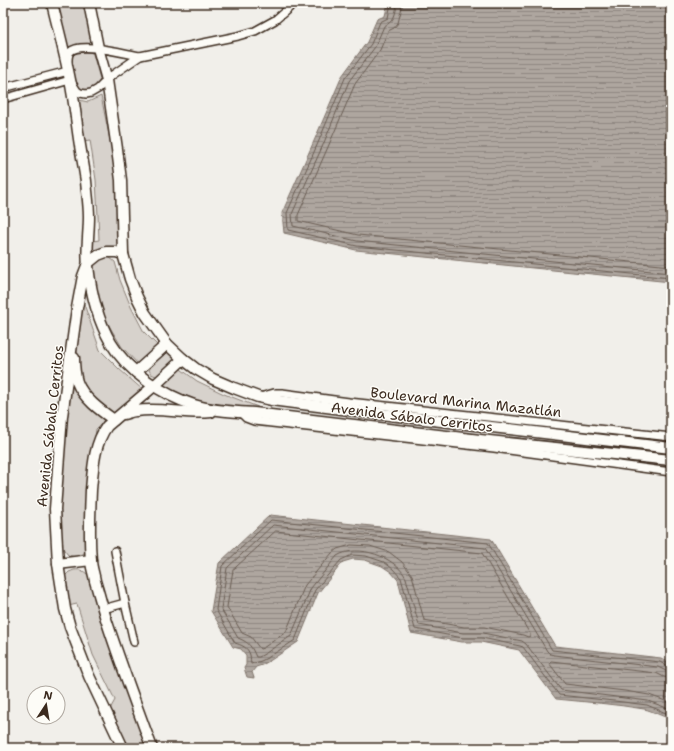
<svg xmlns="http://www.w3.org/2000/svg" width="674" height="751" font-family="'Shantell Sans',sans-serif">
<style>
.garden{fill:#d7d2cc;stroke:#897e75}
.water{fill:url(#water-rules);stroke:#80746b}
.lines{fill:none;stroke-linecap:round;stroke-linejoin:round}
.shore{stroke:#695c52;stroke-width:1}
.street-casing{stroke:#3b2a1e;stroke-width:10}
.secondary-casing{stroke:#3b2a1e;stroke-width:13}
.street{stroke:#fdfcf7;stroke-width:7}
.secondary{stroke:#fdfcf7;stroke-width:10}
.labels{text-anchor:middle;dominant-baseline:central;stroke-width:3;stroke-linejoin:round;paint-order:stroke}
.street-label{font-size:14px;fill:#3b2a1e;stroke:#fdfcf7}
</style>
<defs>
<pattern id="water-rules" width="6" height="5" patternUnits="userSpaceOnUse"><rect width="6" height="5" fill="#aea69f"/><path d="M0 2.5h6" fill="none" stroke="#8f8781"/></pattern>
</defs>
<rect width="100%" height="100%" fill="#f1efea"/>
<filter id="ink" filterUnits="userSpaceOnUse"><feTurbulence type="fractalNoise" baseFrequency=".025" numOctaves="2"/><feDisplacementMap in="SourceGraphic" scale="8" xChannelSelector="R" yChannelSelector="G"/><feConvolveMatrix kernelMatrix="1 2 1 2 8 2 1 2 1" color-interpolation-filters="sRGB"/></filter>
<g filter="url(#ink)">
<!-- garden -->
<g class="garden">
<path d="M 55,3 L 75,3 L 76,4 L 85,6 L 91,42 L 90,45 L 76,44 L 67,49 Z"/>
<path d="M 81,49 L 86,49 L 93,54 L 100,79 L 98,84 L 89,92 L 81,90 L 76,85 L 71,59 L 75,53 Z"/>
<path d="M 101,96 L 113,155 L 118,195 L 117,250 C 106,246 100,246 92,254 L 93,241 L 99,240 L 98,216 L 96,180 L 90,140 L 82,141 L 75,99 L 88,102 Z"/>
<path d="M 101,257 L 109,257 L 115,262 L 120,280 L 131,307 L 144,332 L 158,346 L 138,364 L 122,347 L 111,329 L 102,312 L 93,282 L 91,268 L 95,261 Z"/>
<path d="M 84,304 L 100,350 L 119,369 L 143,390 L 115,414 L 110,414 L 93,400 L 79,382 L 76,340 L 81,305 Z"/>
<path d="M 167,351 L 176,359 L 160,375 L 156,376 L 151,374 L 149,370 L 152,365 Z"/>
<path d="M 178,367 L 197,381 L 224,394 L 258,407 L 258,410 L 201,403 L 160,386 Z"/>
<path d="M 72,370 L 107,418 L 96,429 L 92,463 L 87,549 L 83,554 L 75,557 L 68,555 L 62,547 L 59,504 Z"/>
<path d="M 74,570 C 81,569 84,571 89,576 L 116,657 L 149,748 L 127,748 L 109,711 L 115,700 L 93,655 L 77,604 L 68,606 L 64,577 L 69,572 Z"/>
</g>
<!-- water -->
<g class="water">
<path d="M 388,3 L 671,3 L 671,282 L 356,250 L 284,233 L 282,213 L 314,141 L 342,76 L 367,42 L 377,19 L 385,16 Z"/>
<path d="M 270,515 L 491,539 L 555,646 L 661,658 L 670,663 L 671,668 L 671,718 C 661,717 654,711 644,709 C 615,704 586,702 556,699 L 519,650 L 481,642 L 462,642 L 411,633 L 398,580 L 391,572 L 382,566 L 365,560 L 353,559 L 343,562 L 318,593 L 298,642 L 271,660 L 262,665 L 256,667 L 252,672 L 254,678 L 247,677 L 244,668 L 246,665 L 246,655 L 241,649 L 233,647 L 211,611 L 219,563 Z"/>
</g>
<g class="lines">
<!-- shore -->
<g class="shore">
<path d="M 391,3 L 388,18 L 380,22 L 371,44 L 345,78 L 318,143 L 287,213 L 288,230 L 357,246 L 671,278"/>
<path d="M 397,3 C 396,14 394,22 384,26 L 375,47 L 349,81 L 323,145 L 292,214 L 293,226 L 357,241 L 671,273"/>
<path d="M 403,3 L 398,23 L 394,28 L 388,31 L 380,50 L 355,84 L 328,147 L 298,215 L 298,221 L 358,235 L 671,266"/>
<path d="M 276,531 L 482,553 L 530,634 L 530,636 L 528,637 L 523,635 L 484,627 L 464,627 L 424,620 L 412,575 L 402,562 L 389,552 L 370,546 L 351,545 L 337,549 L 332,553 L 305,585 L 286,632 L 263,648 L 260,649 L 251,637 L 242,633 L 227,607 L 233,570 Z"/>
<path d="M 671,667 L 668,667 L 660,662 L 552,650 L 488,543 L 271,520 L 222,566 L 216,610 L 235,643 C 241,645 248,647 250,655 C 251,658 250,661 251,664 L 261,661 L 269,657 L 295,640 L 315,590 L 341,560 L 352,555 L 366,556 L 384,562 L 393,569 L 401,578 L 415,629 L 463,638 L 482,638 L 520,646 L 523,647 L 559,695 L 623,702 L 647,705 L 666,713 L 671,714"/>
<path d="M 671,672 L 666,671 L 658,667 L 554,655 L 550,654 L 547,651 L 485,548 L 273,525 L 227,568 L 221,609 L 238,638 C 250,643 251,646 256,657 L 259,657 L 266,653 L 291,636 L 311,588 L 337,556 C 358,543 396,557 406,578 L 419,625 L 463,633 L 483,633 L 522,641 L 526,644 L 561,690 L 648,701 L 667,708 L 671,709"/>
<path d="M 671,678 L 664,677 L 656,673 L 551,661 L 549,663 L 565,684 L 625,691 L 649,695 L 671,703"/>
</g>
<defs>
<g id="street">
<path d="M 3,88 L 68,71 C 68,65 67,56 70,52 C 80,41 126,54 140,56"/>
<path d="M 3,99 L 70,80 L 77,91 L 80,93 L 86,94 L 91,93 L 98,89 L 111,76 L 140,56 L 238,36 L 255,31 L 275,20 L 289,8 L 292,3"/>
<path d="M 260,397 L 274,393 L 282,393 L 349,402 L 671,437"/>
<path d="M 240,412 L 246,418 L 254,421 L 494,448 L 671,472"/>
<path d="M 115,551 L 125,603 L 134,642"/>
<path d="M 103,609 L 125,603"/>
</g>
<g id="secondary">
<path d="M 52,3 C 58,28 65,54 70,80 C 74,99 76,119 79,139 C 81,153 84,167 86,181 C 87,193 89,205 89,217 C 89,233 86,250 88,266 C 91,293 97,319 111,343 C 128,372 163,395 194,405 C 212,411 236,412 254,413 L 480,440 L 671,460"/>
<path d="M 89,3 L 98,48 L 107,80 L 117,149 L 121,180 L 123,254 L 130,279 L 137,297 L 145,313 L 157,330 L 167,344 L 183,359 L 196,369 L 213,379 L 234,388 L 258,397 L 271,400 L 381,414 L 671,448"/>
<path d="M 123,254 L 116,252 L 106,252 L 98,255 L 88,263 L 83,276 L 77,308 L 62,416 L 55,509 L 58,564 L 65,609 L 70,627 L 89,676 L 123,748"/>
<path d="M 74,358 C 74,365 75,375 77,382 C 83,398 101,411 114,420"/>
<path d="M 136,372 L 167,344"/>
<path d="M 124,414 C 128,413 132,411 136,411 C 161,407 186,415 211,412"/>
<path d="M 58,564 L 91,560"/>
<path d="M 152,748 C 136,705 120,662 106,619 C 102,606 99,594 95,581 C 94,574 91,567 91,560 C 89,538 90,512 91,490 C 93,468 94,444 107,426 L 154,386 L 183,359"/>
</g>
</defs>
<!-- street casing -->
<use href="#street" class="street-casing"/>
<!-- secondary casing -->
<use href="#secondary" class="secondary-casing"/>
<!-- street -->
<use href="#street" class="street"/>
<!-- secondary -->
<use href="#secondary" class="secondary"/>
</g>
</g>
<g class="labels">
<!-- street labels -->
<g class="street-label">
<text transform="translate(466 402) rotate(6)">Boulevard Marina Mazatlán</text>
<text transform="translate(412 417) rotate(7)">Avenida Sábalo Cerritos</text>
<text transform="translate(50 426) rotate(-84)">Avenida Sábalo Cerritos</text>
</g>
</g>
<!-- margin -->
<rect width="674" height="751" fill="none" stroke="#fdfcf7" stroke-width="16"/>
<rect x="8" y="8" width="658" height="735" fill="none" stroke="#3b2a1e" stroke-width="1.5" filter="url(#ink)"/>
<!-- north arrow -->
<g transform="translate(46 705) rotate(12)"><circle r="19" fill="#fdfcf7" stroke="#afa8a0"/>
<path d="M0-3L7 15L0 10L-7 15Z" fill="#3b2a1e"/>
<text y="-6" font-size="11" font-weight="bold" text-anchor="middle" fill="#3b2a1e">N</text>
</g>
</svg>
